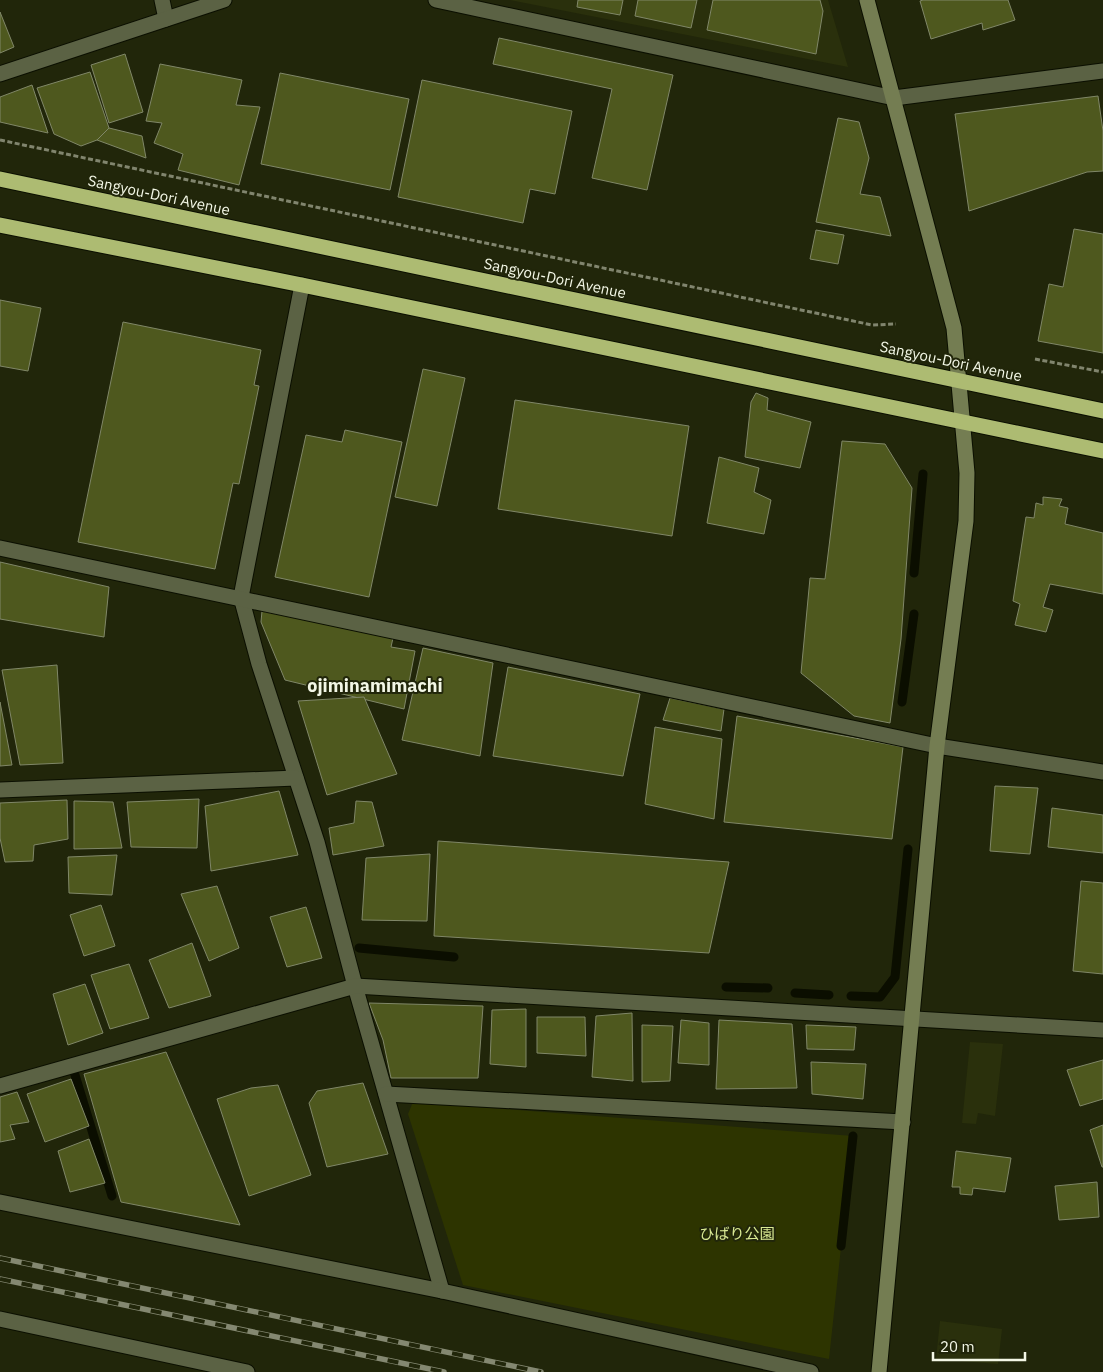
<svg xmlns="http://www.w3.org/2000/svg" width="1103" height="1372" font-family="'IBM Plex Sans','Noto Sans JP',sans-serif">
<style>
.built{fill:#2a300c}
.green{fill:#2d3400}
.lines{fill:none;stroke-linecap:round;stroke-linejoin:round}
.stream{stroke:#0b0e00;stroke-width:9}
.building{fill:#4e581e;stroke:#808768}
.lane-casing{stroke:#0b0f00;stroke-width:17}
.street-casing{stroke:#0b0f00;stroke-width:17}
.secondary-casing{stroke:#0b0f00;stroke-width:17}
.highway-casing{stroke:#0b0f00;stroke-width:17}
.path{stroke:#81856e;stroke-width:3;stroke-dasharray:5 2.5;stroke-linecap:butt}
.lane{stroke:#5b6244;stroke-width:15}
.street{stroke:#5b6244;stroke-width:15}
.secondary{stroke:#747d52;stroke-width:15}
.highway{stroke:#adbb72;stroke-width:15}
.rail-casing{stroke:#848871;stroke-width:5.5}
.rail{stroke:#21260a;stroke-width:4;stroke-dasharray:11;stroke-linecap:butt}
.labels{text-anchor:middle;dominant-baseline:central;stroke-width:4;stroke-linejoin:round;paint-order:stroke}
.street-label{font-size:15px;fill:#f3f7e6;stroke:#21260a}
.park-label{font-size:15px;fill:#d9e993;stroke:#21260a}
.quarter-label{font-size:18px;font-weight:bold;fill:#f3f7e6;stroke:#21260a}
</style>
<rect width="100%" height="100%" fill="#21260a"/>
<!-- built -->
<g class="built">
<path d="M 510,0 L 828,0 L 848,67 Z"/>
<path d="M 970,1042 L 1003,1044 L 995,1116 L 978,1113 L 976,1124 L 962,1123 Z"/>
<path d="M 940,1321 L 1002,1329 L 998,1364 L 936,1359 Z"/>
</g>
<!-- green -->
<path class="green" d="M 413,1102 L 853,1136 L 829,1359 L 463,1285 L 408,1114 Z"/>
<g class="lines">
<!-- stream -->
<g class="stream">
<path d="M 914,573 L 923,474"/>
<path d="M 902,702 L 914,614"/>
<path d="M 359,948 L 454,957"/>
<path d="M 726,987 L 768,988"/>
<path d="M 795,993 L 829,995"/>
<path d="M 851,996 L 880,997 L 895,977 L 908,849"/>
<path d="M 75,1075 L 112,1196"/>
<path d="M 841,1246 L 853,1136"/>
</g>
</g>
<!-- building -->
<g class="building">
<path d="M 578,0 L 623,0 L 620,15 L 577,7 Z"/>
<path d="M 638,0 L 697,0 L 691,28 L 635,16 Z"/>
<path d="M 713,0 L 820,0 L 823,11 L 816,54 L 707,30 Z"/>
<path d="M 923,0 L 1008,0 L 1015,20 L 983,30 L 982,23 L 931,39 L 920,1 Z"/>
<path d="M 0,12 L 14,47 L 0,53 Z"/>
<path d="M 499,38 L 673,75 L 647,190 L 592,178 L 612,89 L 493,64 Z"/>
<path d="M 125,54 L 143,112 L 109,123 L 91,65 Z"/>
<path d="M 160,64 L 242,80 L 236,105 L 260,107 L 239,185 L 178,170 L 183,154 L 154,143 L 162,123 L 146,121 Z"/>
<path d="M 90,72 L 109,128 L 97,140 L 81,146 L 54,134 L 37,88 Z"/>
<path d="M 280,73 L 409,99 L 390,190 L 261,164 Z"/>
<path d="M 422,80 L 572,111 L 555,194 L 530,189 L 523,223 L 398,197 Z"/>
<path d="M 32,85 L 48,133 L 0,122 L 0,97 Z"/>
<path d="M 1098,96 L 1103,131 L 1103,171 L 1087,172 L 969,211 L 955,114 Z"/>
<path d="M 838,118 L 859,122 L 869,158 L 860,194 L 880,197 L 891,236 L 816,222 Z"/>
<path d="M 109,128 L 142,136 L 146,158 L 97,140 Z"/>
<path d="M 1074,229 L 1103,234 L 1103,353 L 1038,341 L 1049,284 L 1063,287 Z"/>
<path d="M 816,230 L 844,235 L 838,264 L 810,259 Z"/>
<path d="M 0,300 L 41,308 L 28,371 L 0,366 Z"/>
<path d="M 123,322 L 261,350 L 254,385 L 259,386 L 239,484 L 233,483 L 215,569 L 78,542 Z"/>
<path d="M 423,369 L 465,378 L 437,506 L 395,497 Z"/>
<path d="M 756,393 L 768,398 L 767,410 L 811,422 L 800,468 L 745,457 L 751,402 Z"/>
<path d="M 515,400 L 689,426 L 672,536 L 498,509 Z"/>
<path d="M 345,430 L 402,442 L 369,597 L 275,577 L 306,435 L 342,442 Z"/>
<path d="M 842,441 L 885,444 L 912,488 L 901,639 L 890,723 L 854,716 L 801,673 L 810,578 L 825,579 Z"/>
<path d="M 719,457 L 759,468 L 754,492 L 771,500 L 764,534 L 707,523 Z"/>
<path d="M 1043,497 L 1062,499 L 1059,506 L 1068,508 L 1065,524 L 1103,533 L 1103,594 L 1050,584 L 1043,607 L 1053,610 L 1046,632 L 1015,625 L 1020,604 L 1013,601 L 1026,517 L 1034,518 L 1036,503 L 1043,505 Z"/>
<path d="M 0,562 L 109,587 L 104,637 L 0,619 Z"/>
<path d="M 262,611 L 393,638 L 391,647 L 415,651 L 404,709 L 285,680 L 261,622 Z"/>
<path d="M 423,648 L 493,663 L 480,756 L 402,740 Z"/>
<path d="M 57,665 L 63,763 L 20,765 L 2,670 Z"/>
<path d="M 508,667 L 640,694 L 623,776 L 493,756 Z"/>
<path d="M 364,697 L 397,774 L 327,795 L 298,701 Z"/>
<path d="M 670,698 L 724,709 L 721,731 L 663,720 Z"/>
<path d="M 0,702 L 12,765 L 0,766 Z"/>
<path d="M 737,716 L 903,747 L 892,839 L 724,822 Z"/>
<path d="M 655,727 L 722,739 L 714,819 L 645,804 Z"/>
<path d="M 995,786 L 1038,788 L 1030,854 L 990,851 Z"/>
<path d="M 279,791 L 298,855 L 211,871 L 205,806 Z"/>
<path d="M 199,799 L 197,848 L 131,847 L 127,802 Z"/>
<path d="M 67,800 L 68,839 L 34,845 L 33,861 L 5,862 L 0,838 L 0,803 Z"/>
<path d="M 74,801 L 113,802 L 122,848 L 74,849 Z"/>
<path d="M 356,801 L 372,802 L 384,846 L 333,855 L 329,828 L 354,823 Z"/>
<path d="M 1052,808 L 1103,815 L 1103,853 L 1048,847 Z"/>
<path d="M 438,841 L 729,862 L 709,953 L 434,936 Z"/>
<path d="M 430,854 L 427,921 L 362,920 L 366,858 Z"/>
<path d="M 117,855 L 112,895 L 69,893 L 68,857 Z"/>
<path d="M 1081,881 L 1103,883 L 1103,974 L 1073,971 Z"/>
<path d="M 217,886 L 239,948 L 209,961 L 181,894 Z"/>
<path d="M 101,905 L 115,946 L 84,956 L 70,915 Z"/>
<path d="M 306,907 L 322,958 L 287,967 L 270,917 Z"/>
<path d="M 192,943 L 211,996 L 169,1008 L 149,960 Z"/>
<path d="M 129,964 L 149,1018 L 110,1029 L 91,975 Z"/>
<path d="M 85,984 L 103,1033 L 68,1045 L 53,994 Z"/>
<path d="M 369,1003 L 483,1006 L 478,1078 L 391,1078 L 383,1040 Z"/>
<path d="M 526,1009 L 526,1067 L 490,1064 L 492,1010 Z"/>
<path d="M 632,1013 L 633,1081 L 592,1077 L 596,1016 Z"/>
<path d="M 537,1017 L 585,1017 L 586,1056 L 537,1053 Z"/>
<path d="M 681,1020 L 709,1023 L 709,1065 L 678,1063 Z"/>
<path d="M 719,1020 L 792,1024 L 797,1088 L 716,1089 Z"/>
<path d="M 642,1025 L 673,1026 L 670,1081 L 642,1082 Z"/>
<path d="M 806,1025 L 856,1027 L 854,1050 L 807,1049 Z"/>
<path d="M 166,1052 L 240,1225 L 121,1202 L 84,1074 Z"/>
<path d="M 1103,1060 L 1103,1099 L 1080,1106 L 1067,1070 Z"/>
<path d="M 811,1062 L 866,1064 L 863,1099 L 812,1094 Z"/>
<path d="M 71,1079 L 89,1126 L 45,1142 L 27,1094 Z"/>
<path d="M 363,1083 L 388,1154 L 327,1167 L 309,1103 L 317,1091 Z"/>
<path d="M 278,1085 L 311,1175 L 249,1196 L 217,1099 L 251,1088 Z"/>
<path d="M 17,1092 L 29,1122 L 10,1125 L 15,1139 L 0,1142 L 0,1097 Z"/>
<path d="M 1103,1125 L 1103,1167 L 1102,1167 L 1090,1130 Z"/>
<path d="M 89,1139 L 105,1183 L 70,1192 L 58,1151 Z"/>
<path d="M 956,1151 L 1011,1158 L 1005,1192 L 973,1188 L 972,1195 L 960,1194 L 960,1187 L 952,1187 Z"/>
<path d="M 1097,1182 L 1099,1217 L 1059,1220 L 1055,1186 Z"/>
</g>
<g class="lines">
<defs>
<path id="lane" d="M 162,0 L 166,19"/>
<g id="street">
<path d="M 436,0 L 894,98 L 1103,71"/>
<path d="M 0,74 L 224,0"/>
<path d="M 302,285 L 241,597 L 259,664 L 317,842 L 355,986 L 442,1291"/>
<path d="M 0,548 L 937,746 L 1103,772"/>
<path d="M 0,790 L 296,778"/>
<path d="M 0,1086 L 355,986 L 1103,1030"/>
<path d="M 386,1094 L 903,1122"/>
<path d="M 0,1202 L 442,1291 L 811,1372"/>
<path d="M 0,1319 L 247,1372"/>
</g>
<path id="secondary" d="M 867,0 L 954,328 L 967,473 L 966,521 L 937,746 L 879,1372"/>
<g id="highway">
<path d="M 0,179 L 1103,411"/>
<path d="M 0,225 L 302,285 L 1103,451"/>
</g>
</defs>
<!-- lane casing -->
<use href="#lane" class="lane-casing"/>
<!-- street casing -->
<use href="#street" class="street-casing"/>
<!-- secondary casing -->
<use href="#secondary" class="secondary-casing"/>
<!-- highway casing -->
<use href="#highway" class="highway-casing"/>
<!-- path -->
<g class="path">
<path d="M 0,140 L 872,325 L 896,324"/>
<path d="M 1035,359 L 1103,372"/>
</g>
<!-- lane -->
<use href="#lane" class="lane"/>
<!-- street -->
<use href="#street" class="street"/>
<!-- secondary -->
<use href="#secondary" class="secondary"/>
<!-- highway -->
<use href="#highway" class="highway"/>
<defs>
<g id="rail">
<path d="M 0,1258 L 541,1372"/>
<path d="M 0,1279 L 444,1372"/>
</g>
</defs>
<!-- rail casing -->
<use href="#rail" class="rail-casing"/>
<!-- rail -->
<use href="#rail" class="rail"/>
</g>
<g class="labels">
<!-- street labels -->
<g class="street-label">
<text transform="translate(159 195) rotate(12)">Sangyou-Dori Avenue</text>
<text transform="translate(555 278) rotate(12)">Sangyou-Dori Avenue</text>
<text transform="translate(951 361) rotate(12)">Sangyou-Dori Avenue</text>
</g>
<!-- park labels -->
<g class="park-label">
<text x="737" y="1233">ひばり公園</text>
</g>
<!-- quarter labels -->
<g class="quarter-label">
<text x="375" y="685">ojiminamimachi</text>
</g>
</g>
<!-- scale -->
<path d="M933 1352v8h92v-8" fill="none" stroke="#f3f7e6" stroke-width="2.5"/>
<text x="940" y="1352" font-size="15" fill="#f3f7e6" stroke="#21260a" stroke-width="4" paint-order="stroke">20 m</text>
</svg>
